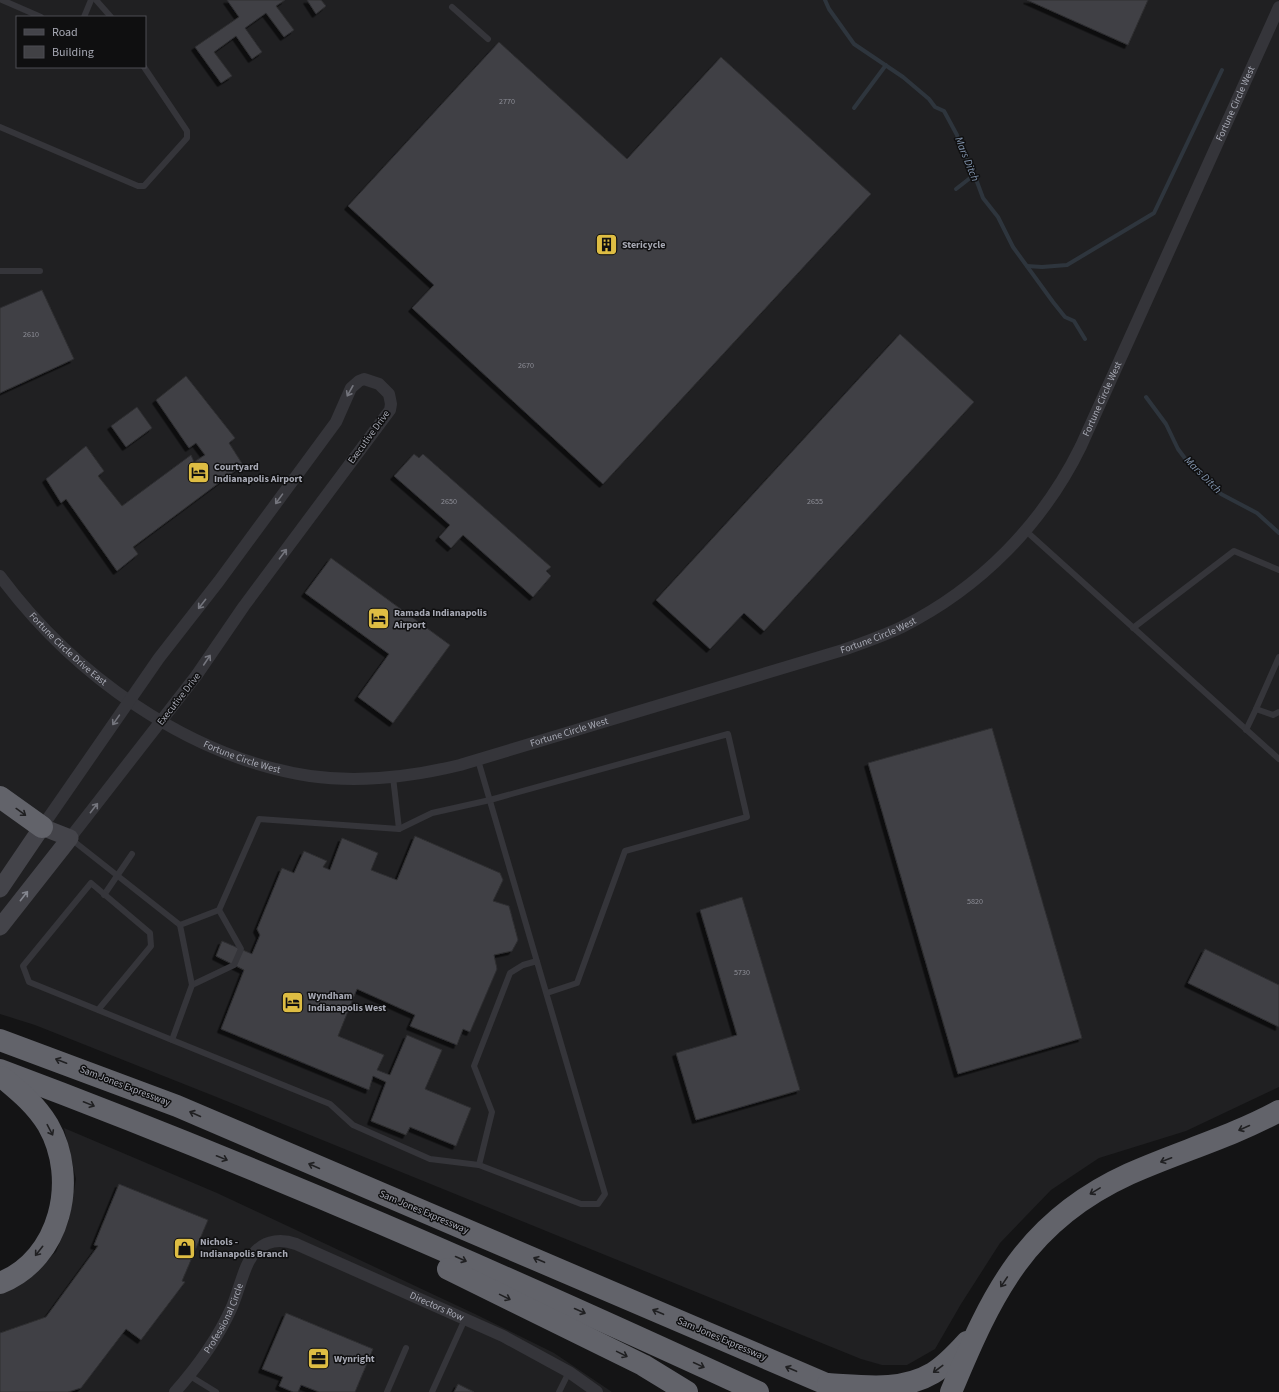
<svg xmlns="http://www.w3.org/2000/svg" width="1279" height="1392" font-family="'Source Sans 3',sans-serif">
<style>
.built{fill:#202022;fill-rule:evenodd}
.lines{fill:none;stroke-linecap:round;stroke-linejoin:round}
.stream{stroke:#2e353d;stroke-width:4}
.building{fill:#414145;stroke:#2e2e31;filter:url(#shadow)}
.lane{stroke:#35353a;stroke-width:6}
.street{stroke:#35353a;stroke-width:12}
.secondary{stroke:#44444a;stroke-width:17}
.highway{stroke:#62636a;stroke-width:22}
.oneway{stroke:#74757d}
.oneway2{stroke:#202022}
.oneway3{stroke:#84868f}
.labels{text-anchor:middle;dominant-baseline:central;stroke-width:3;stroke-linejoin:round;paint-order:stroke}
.number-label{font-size:8px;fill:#8e8f98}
.street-label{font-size:10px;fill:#a7a9b4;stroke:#0f0f10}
.poi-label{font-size:10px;font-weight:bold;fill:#a7a9b4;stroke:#0f0f10;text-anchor:start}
.water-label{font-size:11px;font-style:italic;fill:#8193ac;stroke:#0f0f10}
</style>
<defs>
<filter id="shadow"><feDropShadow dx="-3.5" dy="3.5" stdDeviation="0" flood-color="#0009"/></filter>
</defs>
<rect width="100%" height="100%" fill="#141415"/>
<!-- built -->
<g class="built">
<path d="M 0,0 L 1279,0 L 1279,1087 L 1186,1131 L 1099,1158 L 1051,1190 L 1000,1243 L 961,1304 L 935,1349 L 907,1365 L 882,1365 L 861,1359 L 214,1096 L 35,1025 L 0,1014 ZM 17,17 L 145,17 L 145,67 L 17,67 Z"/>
<path d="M 64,1128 L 217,1193 L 475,1314 L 554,1353 L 612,1392 L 0,1392 L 0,1292 L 26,1279 L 56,1252 L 69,1219 L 76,1179 Z"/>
</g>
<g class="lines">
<!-- stream -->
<g class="stream">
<path d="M 825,0 L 829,9 L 854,44 L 903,77 L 929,99 L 935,107 L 944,111 L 957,135 L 960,146 L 970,163 L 983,198 L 998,217 L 1013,247 L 1053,302 L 1065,317 L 1074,321 L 1085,339"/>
<path d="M 854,108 L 886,65"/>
<path d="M 956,189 L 974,175"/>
<path d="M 1027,266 L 1042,267 L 1067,265 L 1154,213 L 1222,70"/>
<path d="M 1146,397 L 1166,424 L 1178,449 L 1190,465 L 1221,494 L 1257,513 L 1279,533"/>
</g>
</g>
<!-- building -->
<g class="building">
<path d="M 227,0 L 285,0 L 276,6 L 294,30 L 284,37 L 266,13 L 245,28 L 262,52 L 252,59 L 236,36 L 214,52 L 232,76 L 221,83 L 195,47 L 239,17 Z"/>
<path d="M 307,0 L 321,0 L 326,6 L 316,14 Z"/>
<path d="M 1027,0 L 1148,0 L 1128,45 Z"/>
<path d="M 499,42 L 627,159 L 721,57 L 871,194 L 603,484 L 412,308 L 434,285 L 348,206 Z"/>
<path d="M 42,290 L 74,359 L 0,393 L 0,308 Z"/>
<path d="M 900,334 L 974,402 L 764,631 L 744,613 L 710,649 L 656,600 Z"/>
<path d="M 186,376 L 235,438 L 229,443 L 243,465 L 133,547 L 138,554 L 117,571 L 66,499 L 61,503 L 46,479 L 86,446 L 104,471 L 98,476 L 122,506 L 191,455 L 194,462 L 205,455 L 196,443 L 189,448 L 156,400 Z"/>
<path d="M 137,407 L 152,428 L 126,447 L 111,426 Z"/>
<path d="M 414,454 L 419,458 L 423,454 L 551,567 L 546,571 L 551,576 L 533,597 L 463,535 L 451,548 L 439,537 L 450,525 L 394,476 Z"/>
<path d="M 331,558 L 450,645 L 393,723 L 358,697 L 389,654 L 305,593 Z"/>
<path d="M 992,728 L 1082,1038 L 958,1074 L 868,763 Z"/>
<path d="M 415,836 L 500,873 L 503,880 L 493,901 L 509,906 L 518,940 L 512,951 L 494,955 L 497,969 L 470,1032 L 463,1029 L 457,1045 L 410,1026 L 415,1015 L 357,989 L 338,1036 L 384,1055 L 377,1070 L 390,1075 L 407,1035 L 442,1050 L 425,1089 L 471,1108 L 456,1146 L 410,1127 L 406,1135 L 371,1121 L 386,1082 L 373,1076 L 369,1090 L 221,1029 L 244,970 L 216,956 L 222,941 L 252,954 L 260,935 L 257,929 L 282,868 L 294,873 L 304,851 L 327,861 L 323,867 L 330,870 L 342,838 L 378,853 L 371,870 L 397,880 Z"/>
<path d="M 742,897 L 800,1090 L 696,1120 L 676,1053 L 737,1035 L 700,910 Z"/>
<path d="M 1205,949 L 1279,985 L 1279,1027 L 1188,983 Z"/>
<path d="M 119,1184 L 208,1220 L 182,1281 L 185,1282 L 141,1340 L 126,1329 L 81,1388 L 68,1392 L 0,1392 L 0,1333 L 46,1317 L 98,1246 L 94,1245 Z"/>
<path d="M 286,1313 L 373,1349 L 355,1392 L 319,1392 L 301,1385 L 298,1392 L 293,1392 L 279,1386 L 283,1377 L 262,1369 Z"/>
<path d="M 458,1384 L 474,1392 L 454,1392 Z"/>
</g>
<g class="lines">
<!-- lane -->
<g class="lane">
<path d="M 2,0 L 41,17"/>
<path d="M 96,0 L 111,17"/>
<path d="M 452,7 L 488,39"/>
<path d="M 84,17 L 91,0"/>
<path d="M 0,127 L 138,186 L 144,186 L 187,138 L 187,131 L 144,67"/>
<path d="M 0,271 L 40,271"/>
<path d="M 1026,531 L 1279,759"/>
<path d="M 1133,628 L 1234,551 L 1279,570"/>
<path d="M 1256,709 L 1279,657"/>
<path d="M 1246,730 L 1256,709 L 1273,715 L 1279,712"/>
<path d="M 478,760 L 605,1194 L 598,1204 L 581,1204 L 479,1165 L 492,1112 L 474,1066 L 510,973 L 523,965 L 537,961"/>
<path d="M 393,777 L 399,829"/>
<path d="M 71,839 L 180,925"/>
<path d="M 104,895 L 132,854"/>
<path d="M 192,985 L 234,965 L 241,949 L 219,910"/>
<path d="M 98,1010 L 151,946 L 150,933 L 91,883 L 23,966 L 29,982 L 330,1104 L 353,1125 L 430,1159 L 479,1165"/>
<path d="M 172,1040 L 192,985 L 180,925 L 219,910 L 259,819 L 399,829 L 432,813 L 490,800 L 728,734 L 747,817 L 625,851 L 577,983 L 547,993"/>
<path d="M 190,1376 L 216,1392"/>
<path d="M 387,1392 L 406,1348"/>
<path d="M 432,1392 L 465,1319"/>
<path d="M 559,1392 L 569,1372"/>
</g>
<!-- street -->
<g class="street">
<path id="s1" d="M 0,576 C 73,674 187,757 310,776 C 360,783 411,777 460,765 L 843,650 C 863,643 883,636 902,627 C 980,588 1043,524 1081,446 L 1279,7"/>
<path d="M 42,827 L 159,658 L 219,581 L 336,422 L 351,388 L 359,381 L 364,379 L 379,384 L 389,394 L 391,404 L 390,410 L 244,606 L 196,676 L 70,838"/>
<path id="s2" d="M 175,1392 C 198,1366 217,1340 231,1309 C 239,1292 244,1263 256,1251 C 267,1240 282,1239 296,1244 L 503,1336 L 569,1372 L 597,1392"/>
</g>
<!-- secondary -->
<path class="secondary" d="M 0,889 L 42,827 L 70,838 L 0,927"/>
<!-- highway -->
<g class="highway">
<path d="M 0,797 L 42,827"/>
<path d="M 0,1040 L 177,1106 L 845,1392"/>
<path d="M 0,1070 C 257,1166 509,1277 758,1392"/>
<path d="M 448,1269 L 643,1365 L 687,1392"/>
<path d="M 0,1283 C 61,1259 79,1179 48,1125 C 36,1105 20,1092 2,1077"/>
<path d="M 828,1384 C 863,1386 901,1392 933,1373 C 946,1365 957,1353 967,1342"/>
<path d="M 951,1392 C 992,1293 1026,1221 1129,1174 C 1178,1152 1231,1137 1279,1111"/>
</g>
</g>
<!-- one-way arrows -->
<defs><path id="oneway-shaft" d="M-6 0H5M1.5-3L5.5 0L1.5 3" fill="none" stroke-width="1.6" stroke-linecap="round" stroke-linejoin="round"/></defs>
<g class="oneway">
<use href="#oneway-shaft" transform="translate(350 391) rotate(119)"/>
<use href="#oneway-shaft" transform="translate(279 499) rotate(126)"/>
<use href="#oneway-shaft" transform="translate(283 554) rotate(-53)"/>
<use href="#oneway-shaft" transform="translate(202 604) rotate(128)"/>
<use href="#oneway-shaft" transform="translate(207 660) rotate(-56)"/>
<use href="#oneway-shaft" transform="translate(116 720) rotate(125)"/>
<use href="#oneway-shaft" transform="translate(94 808) rotate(-52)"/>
</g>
<g class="oneway2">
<use href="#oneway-shaft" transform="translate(21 812) rotate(36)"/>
<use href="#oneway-shaft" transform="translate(61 1061) rotate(-159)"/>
<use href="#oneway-shaft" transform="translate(89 1104) rotate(22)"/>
<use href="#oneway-shaft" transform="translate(195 1114) rotate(-156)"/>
<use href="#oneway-shaft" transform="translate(1244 1128) rotate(156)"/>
<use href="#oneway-shaft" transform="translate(50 1130) rotate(62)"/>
<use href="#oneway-shaft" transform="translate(222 1158) rotate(22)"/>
<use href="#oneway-shaft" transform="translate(1166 1160) rotate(159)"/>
<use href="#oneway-shaft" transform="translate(314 1166) rotate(-156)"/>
<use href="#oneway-shaft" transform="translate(1095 1191) rotate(149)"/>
<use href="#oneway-shaft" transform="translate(39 1251) rotate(128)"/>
<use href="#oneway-shaft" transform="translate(461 1259) rotate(24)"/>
<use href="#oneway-shaft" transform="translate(539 1260) rotate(-157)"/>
<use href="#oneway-shaft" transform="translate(1004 1282) rotate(124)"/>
<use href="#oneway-shaft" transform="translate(505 1297) rotate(26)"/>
<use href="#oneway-shaft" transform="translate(580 1311) rotate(24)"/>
<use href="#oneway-shaft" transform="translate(658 1312) rotate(-157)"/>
<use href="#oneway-shaft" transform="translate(622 1354) rotate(26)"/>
<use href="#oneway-shaft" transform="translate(699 1365) rotate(25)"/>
<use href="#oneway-shaft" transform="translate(791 1369) rotate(-157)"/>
<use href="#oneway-shaft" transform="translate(938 1369) rotate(143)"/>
</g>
<use class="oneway3" href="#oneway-shaft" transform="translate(24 896) rotate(-52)"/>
<!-- icons -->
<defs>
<symbol id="building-square" viewBox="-11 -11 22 22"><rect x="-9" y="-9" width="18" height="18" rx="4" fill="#debd43" stroke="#0f0f10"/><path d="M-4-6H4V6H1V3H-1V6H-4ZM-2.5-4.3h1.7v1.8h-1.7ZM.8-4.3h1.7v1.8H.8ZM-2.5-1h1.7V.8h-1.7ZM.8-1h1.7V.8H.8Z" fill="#111"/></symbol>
<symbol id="hotel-square" viewBox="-11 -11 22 22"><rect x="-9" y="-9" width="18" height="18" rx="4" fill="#debd43" stroke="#0f0f10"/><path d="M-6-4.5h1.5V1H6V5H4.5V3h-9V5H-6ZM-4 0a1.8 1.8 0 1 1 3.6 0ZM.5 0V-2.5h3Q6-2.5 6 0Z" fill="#111"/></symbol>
<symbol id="shop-square" viewBox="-11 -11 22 22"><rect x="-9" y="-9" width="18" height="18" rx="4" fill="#debd43" stroke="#0f0f10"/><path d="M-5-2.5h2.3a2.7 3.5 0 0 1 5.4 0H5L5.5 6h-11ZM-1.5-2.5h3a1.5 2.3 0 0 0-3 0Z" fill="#111"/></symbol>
<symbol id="office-square" viewBox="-11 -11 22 22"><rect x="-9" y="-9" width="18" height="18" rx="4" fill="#debd43" stroke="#0f0f10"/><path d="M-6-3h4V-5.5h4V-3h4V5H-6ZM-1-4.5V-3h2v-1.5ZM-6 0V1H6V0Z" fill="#111"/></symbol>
</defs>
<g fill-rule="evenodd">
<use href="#building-square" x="594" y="232" width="25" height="25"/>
<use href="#hotel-square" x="186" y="460" width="25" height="25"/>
<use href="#hotel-square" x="366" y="606" width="25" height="25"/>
<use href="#hotel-square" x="280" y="990" width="25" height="25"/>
<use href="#shop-square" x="172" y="1236" width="25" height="25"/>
<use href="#office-square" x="306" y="1346" width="25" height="25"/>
</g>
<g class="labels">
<!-- number labels -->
<g class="number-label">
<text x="507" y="101">2770</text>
<text x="31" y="334">2610</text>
<text x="526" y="365">2670</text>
<text x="449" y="501">2650</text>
<text x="815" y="501">2655</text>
<text x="975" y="901">5820</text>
<text x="742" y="972">5730</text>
</g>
<!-- street labels -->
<g class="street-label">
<text stroke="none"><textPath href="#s1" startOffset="1627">Fortune Circle West</textPath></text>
<text stroke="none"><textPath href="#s1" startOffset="1303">Fortune Circle West</textPath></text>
<text transform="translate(369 437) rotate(-54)">Executive Drive</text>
<text stroke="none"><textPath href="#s1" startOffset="967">Fortune Circle West</textPath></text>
<text stroke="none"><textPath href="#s1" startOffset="100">Fortune Circle Drive East</textPath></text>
<text transform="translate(179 699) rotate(-52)">Executive Drive</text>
<text stroke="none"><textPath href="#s1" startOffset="643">Fortune Circle West</textPath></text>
<text stroke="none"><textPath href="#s1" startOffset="307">Fortune Circle West</textPath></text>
<text transform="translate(125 1086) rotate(21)">Sam Jones Expressway</text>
<text transform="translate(424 1212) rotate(23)">Sam Jones Expressway</text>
<text stroke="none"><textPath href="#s2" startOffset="361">Directors Row</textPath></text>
<text stroke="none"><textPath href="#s2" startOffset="89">Professional Circle</textPath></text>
<text transform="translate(722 1339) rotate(23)">Sam Jones Expressway</text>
</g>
<!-- poi labels -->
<g class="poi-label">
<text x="622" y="245">Stericycle</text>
<text x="214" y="467">Courtyard<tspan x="214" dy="12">Indianapolis Airport</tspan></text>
<text x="394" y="613">Ramada Indianapolis<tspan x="394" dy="12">Airport</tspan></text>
<text x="308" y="996">Wyndham<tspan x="308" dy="12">Indianapolis West</tspan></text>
<text x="200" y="1242">Nichols -<tspan x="200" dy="12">Indianapolis Branch</tspan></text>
<text x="334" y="1359">Wynright</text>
</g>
<!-- water labels -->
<g class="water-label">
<text transform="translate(967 159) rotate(68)">Mars Ditch</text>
<text transform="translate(1203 475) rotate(45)">Mars Ditch</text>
</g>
</g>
<!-- legend -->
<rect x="16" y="16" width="130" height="52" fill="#0f0f10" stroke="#4c4d52"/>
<rect x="24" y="29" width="20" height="6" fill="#44444a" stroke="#4c4d52"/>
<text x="52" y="36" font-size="12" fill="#a7a9b4">Road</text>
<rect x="24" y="46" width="20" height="12" fill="#414145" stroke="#4c4d52"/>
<text x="52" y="56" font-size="12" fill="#a7a9b4">Building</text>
</svg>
